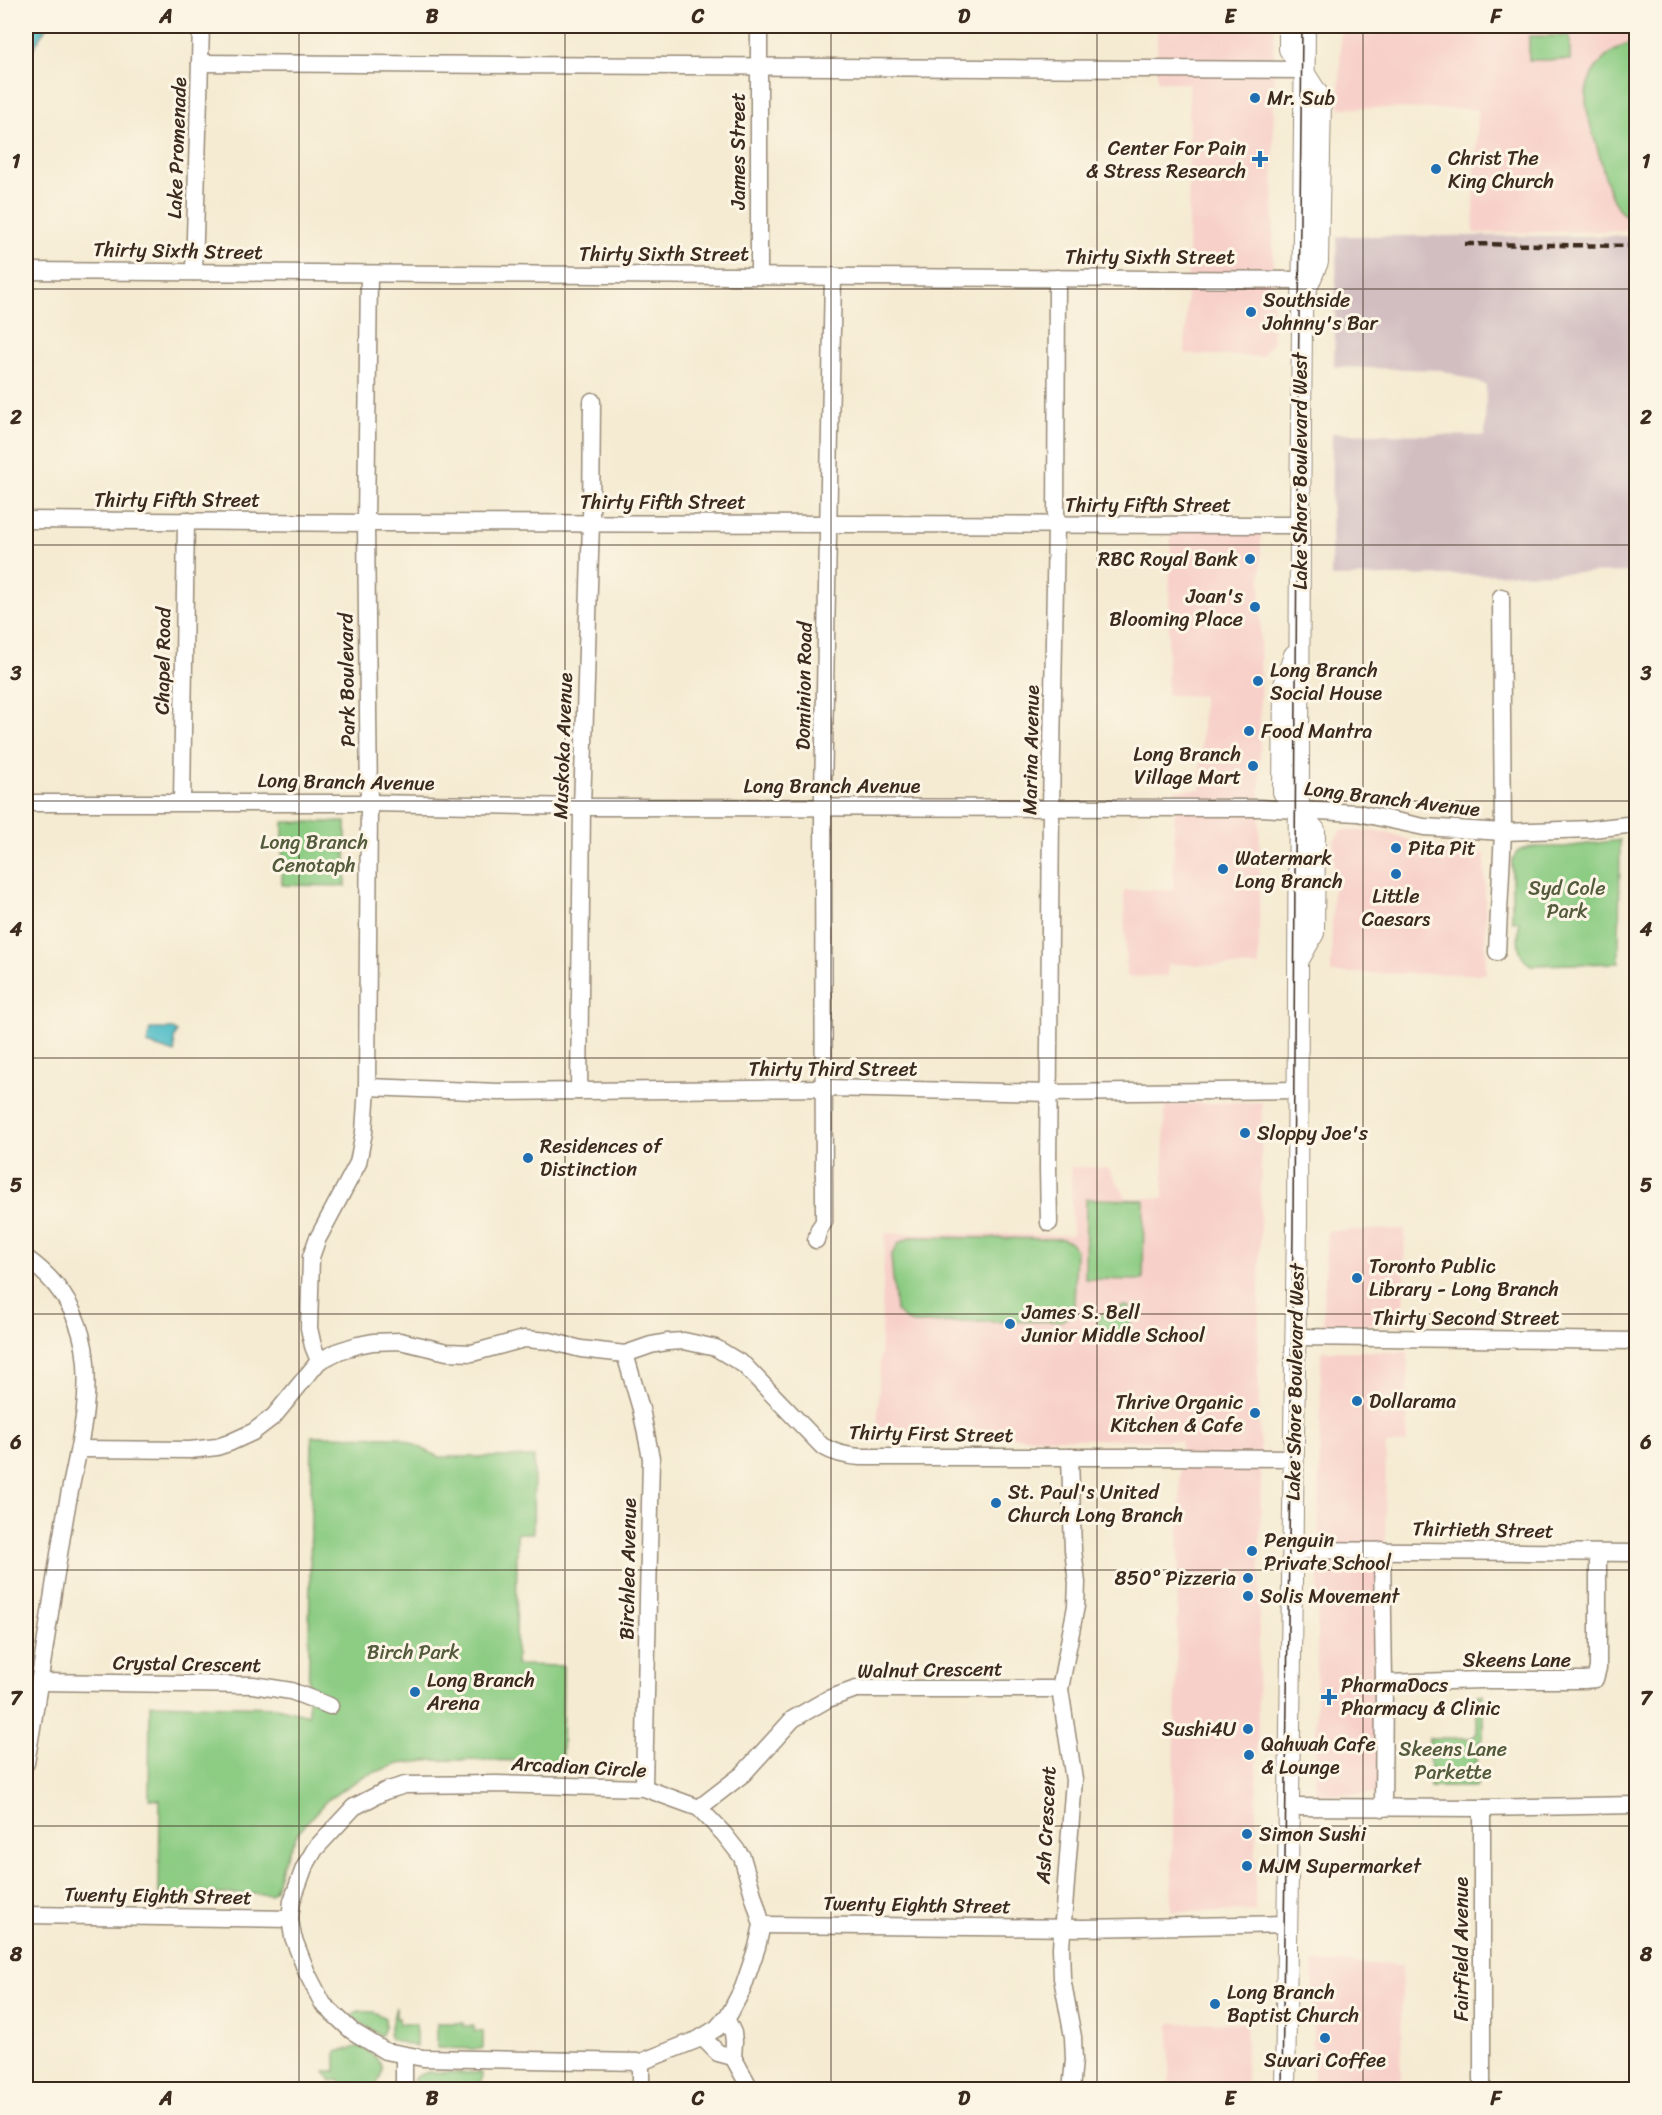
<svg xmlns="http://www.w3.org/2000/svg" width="1662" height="2115" font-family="Sriracha,sans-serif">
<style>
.built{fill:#f7d0c9}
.industrial{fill:#d2bec1}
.green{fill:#8ccc83;stroke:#647b50;stroke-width:1.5}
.water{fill:#4ebcc6;stroke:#447372;stroke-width:1.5}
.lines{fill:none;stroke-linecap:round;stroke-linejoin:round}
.minor-casing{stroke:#988a78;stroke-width:19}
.major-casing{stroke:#988a78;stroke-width:22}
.minor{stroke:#fff;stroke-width:16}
.major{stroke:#fff;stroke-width:20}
.tram{stroke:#3b2a1e;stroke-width:1.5}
.rail{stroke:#3b2a1e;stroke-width:4.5;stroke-dasharray:9 4.5;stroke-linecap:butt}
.grid{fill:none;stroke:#3b2a1e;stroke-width:1.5;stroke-opacity:0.55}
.poi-dot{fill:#1f6fb2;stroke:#fcf5e5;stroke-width:2}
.labels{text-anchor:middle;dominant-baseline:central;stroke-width:6;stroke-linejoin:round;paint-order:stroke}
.poi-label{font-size:20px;fill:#3b2a1e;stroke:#fcf5e5;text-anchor:start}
.street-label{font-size:20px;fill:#3b2a1e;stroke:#fcf5e5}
.park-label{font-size:20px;fill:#535b3c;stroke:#fcf5e5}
.neatline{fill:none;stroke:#3b2a1e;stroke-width:2}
.grid-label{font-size:20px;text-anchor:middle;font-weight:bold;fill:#3b2a1e}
</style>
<rect width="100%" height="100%" fill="#fcf5e5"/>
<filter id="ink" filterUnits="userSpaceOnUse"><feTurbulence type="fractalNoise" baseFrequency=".0167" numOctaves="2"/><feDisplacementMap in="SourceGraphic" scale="12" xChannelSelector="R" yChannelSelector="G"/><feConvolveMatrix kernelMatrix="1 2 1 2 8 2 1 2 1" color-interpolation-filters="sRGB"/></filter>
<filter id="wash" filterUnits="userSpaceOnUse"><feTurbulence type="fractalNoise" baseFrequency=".008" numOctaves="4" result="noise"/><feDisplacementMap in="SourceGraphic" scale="24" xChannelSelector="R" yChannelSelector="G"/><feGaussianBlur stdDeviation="1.35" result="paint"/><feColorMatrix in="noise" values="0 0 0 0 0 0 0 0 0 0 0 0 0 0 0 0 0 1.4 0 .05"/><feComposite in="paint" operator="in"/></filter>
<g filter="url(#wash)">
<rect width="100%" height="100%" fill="#f5ebd2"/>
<!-- built -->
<g class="built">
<path d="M 1157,26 L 1274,26 L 1273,342 L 1261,357 L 1185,354 L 1188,265 L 1189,84 L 1157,81 Z"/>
<path d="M 1341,26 L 1636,26 L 1636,231 L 1473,233 L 1478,109 L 1339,108 Z"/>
<path d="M 1171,525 L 1261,526 L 1259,967 L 1168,964 L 1168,976 L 1126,977 L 1124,890 L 1173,890 L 1175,790 L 1200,789 L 1203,696 L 1167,695 Z"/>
<path d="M 1341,830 L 1387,832 L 1422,845 L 1485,854 L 1486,974 L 1331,973 L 1334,841 Z"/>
<path d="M 1262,1102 L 1258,1368 L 1261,1478 L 1255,1911 L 1171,1912 L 1181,1441 L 877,1434 L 885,1233 L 1072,1235 L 1071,1167 L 1108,1168 L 1127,1198 L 1163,1198 L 1165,1104 Z"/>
<path d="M 1405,1229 L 1404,1325 L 1323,1324 L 1327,1231 Z"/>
<path d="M 1321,1351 L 1408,1352 L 1407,1443 L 1386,1445 L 1384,1658 L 1389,1794 L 1315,1794 Z"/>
<path d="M 1313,1962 L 1402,1965 L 1401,2079 L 1387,2081 L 1387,2089 L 1313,2089 Z"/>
<path d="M 1246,2022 L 1246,2089 L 1169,2089 L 1170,2023 Z"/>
</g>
<!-- industrial -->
<path class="industrial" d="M 1337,236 L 1636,236 L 1636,572 L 1331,577 L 1332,433 L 1485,436 L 1486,385 L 1441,370 L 1334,367 Z"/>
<!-- green -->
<g class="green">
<rect x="1529" y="36" width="41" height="24"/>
<path d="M 1631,43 L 1636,43 L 1636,223 C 1610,210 1607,184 1600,158 C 1596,142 1589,125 1587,109 C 1581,78 1603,52 1631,43 Z"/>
<path d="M 283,822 L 346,822 L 346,886 L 282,885 Z"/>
<path d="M 1620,840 L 1619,963 L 1531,965 C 1514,955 1519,938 1519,921 L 1512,921 L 1512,860 L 1518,851 L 1529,847 L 1564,847 Z"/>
<path d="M 1086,1199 L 1144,1200 L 1143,1280 L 1085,1279 Z"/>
<path d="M 911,1237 L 1062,1239 L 1071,1242 L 1076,1251 L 1074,1307 L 1070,1316 L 1061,1321 L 913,1323 L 905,1320 L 896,1311 L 891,1256 L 899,1243 Z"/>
<path d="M 1124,1306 L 1130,1307 L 1131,1333 L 1104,1335 L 1100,1333 L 1097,1324 L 1101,1314 Z"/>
<path d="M 312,1436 L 399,1437 L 439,1457 L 534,1457 L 533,1533 L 517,1533 L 516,1665 L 563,1666 L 562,1761 L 435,1760 L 399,1764 L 364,1776 L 327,1800 L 299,1831 L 282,1864 L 275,1889 L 270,1894 L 159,1894 L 160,1800 L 149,1799 L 150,1704 L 277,1707 L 308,1715 Z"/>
<path d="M 1477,1695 L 1483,1695 L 1483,1738 L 1477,1744 L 1477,1787 L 1430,1787 L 1429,1738 L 1472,1738 L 1477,1733 Z"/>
<path d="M 396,2007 L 396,2018 L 399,2018 L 399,2024 L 416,2024 L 416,2047 L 390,2039 L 389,2034 Z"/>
<path d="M 359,2011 L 374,2012 L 385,2018 L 385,2028 L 381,2036 L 352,2018 L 354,2013 Z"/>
<path d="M 437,2023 L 463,2023 L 463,2026 L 474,2026 L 474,2031 L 483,2032 L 483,2049 L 437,2048 Z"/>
<path d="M 360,2046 C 381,2059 390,2067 373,2089 L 344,2089 L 343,2084 L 339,2080 L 331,2081 L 325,2071 L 336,2071 L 336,2052 Z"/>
<path d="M 428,2072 L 482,2073 L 481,2089 L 412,2089 L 414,2077 Z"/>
</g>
<!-- water -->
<g class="water">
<path d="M 26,26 L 47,26 L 26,60 Z"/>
<path d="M 150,1029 L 173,1029 L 177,1032 L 174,1039 L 175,1053 L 147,1044 Z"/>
</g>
</g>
<g filter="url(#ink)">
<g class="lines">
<defs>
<g id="minor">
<path d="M 200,63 L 1304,70"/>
<path d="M 26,271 L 1302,280"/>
<path d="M 194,272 L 201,26"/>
<path d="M 759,276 L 759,26"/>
<path d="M 26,520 L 366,523 L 1300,525"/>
<path d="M 182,802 L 186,520"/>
<path d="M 26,803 L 369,803 L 582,807 L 1260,808 L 1358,813 L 1424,827 L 1503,832 L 1592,829 L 1636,824"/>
<path d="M 1497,952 L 1503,832 L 1501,597"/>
<path d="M 367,1087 L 499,1092 L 825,1088 L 1050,1093 L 1298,1090"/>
<path d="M 579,1091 L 582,807 L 591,523 L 592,401"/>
<path d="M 1049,1223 L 1048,1168 L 1051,809 L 1056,526 L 1057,278"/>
<path d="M 816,1240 L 819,1229 L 824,1222 L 823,795 L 833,276"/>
<path d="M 26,1258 C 57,1280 77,1309 84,1347 C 94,1406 73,1466 64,1523 C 51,1603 40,1683 26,1763"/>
<path d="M 1295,1337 L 1636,1341"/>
<path d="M 625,1354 L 641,1409 L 651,1458 L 644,1788"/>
<path d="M 319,1361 L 313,1346 L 309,1328 L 311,1257 L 317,1240 L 358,1163 L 364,1132 L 367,1087 L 369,803 L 366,523 L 369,274"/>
<path d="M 79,1449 L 190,1450 L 217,1447 L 229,1443 L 253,1432 L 274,1416 L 319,1361 L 339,1351 L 358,1345 L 373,1342 L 400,1341 L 447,1352 L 472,1353 L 524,1339 L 550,1341 L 581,1349 L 625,1354 L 651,1345 L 667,1342 L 684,1341 L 716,1348 L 744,1365 L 822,1446 C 834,1453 846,1456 860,1457 L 1168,1457 L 1294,1458"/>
<path d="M 1070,1457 L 1073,1550 L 1077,1583 L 1076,1606 L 1060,1689 L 1074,1780 L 1061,1947 L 1062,1978 L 1073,2037 L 1074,2060 L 1071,2090"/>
<path d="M 1293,1550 L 1636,1553"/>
<path d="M 1382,1550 L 1384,1683 L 1383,1808"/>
<path d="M 40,1682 L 253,1685 L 291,1691 L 330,1706"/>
<path d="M 1384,1683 L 1481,1680 L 1584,1680 L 1595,1679 L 1598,1668 L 1598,1553"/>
<path d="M 496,1784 L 644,1788 L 699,1808 L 724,1834 L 742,1857 L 762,1925 L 757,1947 L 743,1988 L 730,2013 L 717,2028 L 699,2039 L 641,2062 L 423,2058 L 385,2051 L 352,2031 L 323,2004 L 307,1973 L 293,1937 L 290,1919 L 292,1901 L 304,1868 L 315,1849 L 354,1807 L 385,1791 L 405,1785 Z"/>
<path d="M 1289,1807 L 1482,1808 L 1636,1805"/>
<path d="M 699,1808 L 743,1774 L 793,1719 L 828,1699 L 856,1689 L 1060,1689"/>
<path d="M 1482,1808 L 1482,2090"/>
<path d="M 26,1915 L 290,1919"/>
<path d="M 762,1925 L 1084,1928 L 1288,1924"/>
<path d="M 726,2018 L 733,2033 L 734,2042 L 733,2057 L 751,2090"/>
<path d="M 702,2037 L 718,2053 L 733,2057"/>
<path d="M 404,2056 L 404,2090"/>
<path d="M 641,2062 L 641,2090"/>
</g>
<g id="major">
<path d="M 1289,26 L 1289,49 L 1321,99 L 1318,262 L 1305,293"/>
<path d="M 1294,655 L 1284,685 L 1283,792 L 1315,830 L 1314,933 L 1299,960"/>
<path d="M 1285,2090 L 1297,1220 L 1300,525 L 1305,26"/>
</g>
</defs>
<!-- minor casing -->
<use href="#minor" class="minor-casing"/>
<!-- major casing -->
<use href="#major" class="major-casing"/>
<!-- minor -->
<use href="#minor" class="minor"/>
<!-- major -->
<use href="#major" class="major"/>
<!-- tram -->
<path class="tram" d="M 1282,2090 L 1293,1233 L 1297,505 L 1302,26"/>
<!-- rail -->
<path class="rail" d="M 1465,244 L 1636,246"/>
</g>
</g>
<!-- grid -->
<path class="grid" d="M 299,26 L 299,2090M 565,26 L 565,2090M 831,26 L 831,2090M 1097,26 L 1097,2090M 1363,26 L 1363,2090M 26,289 L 1636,289M 26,545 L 1636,545M 26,801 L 1636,801M 26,1058 L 1636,1058M 26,1314 L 1636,1314M 26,1570 L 1636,1570M 26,1826 L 1636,1826"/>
<!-- markers -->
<g class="poi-dot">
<circle cx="1255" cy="98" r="6"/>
<path d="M1257 150h6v6h6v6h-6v6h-6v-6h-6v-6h6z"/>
<circle cx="1436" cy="169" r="6"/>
<circle cx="1251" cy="312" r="6"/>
<circle cx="1250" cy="559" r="6"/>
<circle cx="1255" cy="607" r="6"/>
<circle cx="1258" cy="681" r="6"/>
<circle cx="1249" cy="731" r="6"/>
<circle cx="1253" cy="766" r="6"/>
<circle cx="1396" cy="848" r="6"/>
<circle cx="1223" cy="869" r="6"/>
<circle cx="1396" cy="874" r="6"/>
<circle cx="1245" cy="1133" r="6"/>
<circle cx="528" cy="1158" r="6"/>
<circle cx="1357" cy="1278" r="6"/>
<circle cx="1010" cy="1324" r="6"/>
<circle cx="1357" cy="1401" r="6"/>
<circle cx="1255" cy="1413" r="6"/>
<circle cx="996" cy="1503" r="6"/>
<circle cx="1252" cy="1551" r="6"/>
<circle cx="1248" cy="1578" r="6"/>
<circle cx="1248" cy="1596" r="6"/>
<circle cx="415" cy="1692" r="6"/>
<path d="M1326 1688h6v6h6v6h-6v6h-6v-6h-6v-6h6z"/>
<circle cx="1248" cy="1729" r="6"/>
<circle cx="1249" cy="1755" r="6"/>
<circle cx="1247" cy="1834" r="6"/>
<circle cx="1247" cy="1866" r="6"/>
<circle cx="1215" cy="2004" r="6"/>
<circle cx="1325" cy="2038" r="6"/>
</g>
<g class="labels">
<!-- poi labels -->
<g class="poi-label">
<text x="1267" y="98">Mr. Sub</text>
<text x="1246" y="148" text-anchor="end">Center For Pain<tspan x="1246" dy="23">&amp; Stress Research</tspan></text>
<text x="1448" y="158">Christ The<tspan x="1448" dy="23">King Church</tspan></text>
<text x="1263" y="300">Southside<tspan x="1263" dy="23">Johnny's Bar</tspan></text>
<text x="1238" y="559" text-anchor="end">RBC Royal Bank</text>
<text x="1243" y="596" text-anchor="end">Joan's<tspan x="1243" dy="23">Blooming Place</tspan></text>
<text x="1270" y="670">Long Branch<tspan x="1270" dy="23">Social House</tspan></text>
<text x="1261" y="731">Food Mantra</text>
<text x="1241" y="754" text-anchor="end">Long Branch<tspan x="1241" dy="23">Village Mart</tspan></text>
<text x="1408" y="848">Pita Pit</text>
<text x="1235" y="858">Watermark<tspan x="1235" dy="23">Long Branch</tspan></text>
<text x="1396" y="896" text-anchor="middle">Little<tspan x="1396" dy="23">Caesars</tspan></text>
<text x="1257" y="1133">Sloppy Joe's</text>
<text x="540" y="1146">Residences of<tspan x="540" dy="23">Distinction</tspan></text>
<text x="1369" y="1266">Toronto Public<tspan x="1369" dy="23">Library - Long Branch</tspan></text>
<text x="1022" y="1312">James S. Bell<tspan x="1022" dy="23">Junior Middle School</tspan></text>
<text x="1369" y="1401">Dollarama</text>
<text x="1243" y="1402" text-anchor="end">Thrive Organic<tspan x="1243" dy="23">Kitchen &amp; Cafe</tspan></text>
<text x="1008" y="1492">St. Paul's United<tspan x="1008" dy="23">Church Long Branch</tspan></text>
<text x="1264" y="1540">Penguin<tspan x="1264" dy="23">Private School</tspan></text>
<text x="1236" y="1578" text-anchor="end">850° Pizzeria</text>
<text x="1260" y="1596">Solis Movement</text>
<text x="427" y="1680">Long Branch<tspan x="427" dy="23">Arena</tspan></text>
<text x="1341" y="1685">PharmaDocs<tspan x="1341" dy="23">Pharmacy &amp; Clinic</tspan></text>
<text x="1236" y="1729" text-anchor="end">Sushi4U</text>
<text x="1261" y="1744">Qahwah Cafe<tspan x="1261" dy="23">&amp; Lounge</tspan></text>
<text x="1259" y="1834">Simon Sushi</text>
<text x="1259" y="1866">MJM Supermarket</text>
<text x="1227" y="1992">Long Branch<tspan x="1227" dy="23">Baptist Church</tspan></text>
<text x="1325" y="2060" text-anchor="middle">Suvari Coffee</text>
</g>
<!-- street labels -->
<g class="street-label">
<text transform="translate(177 148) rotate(-88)">Lake Promenade</text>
<text transform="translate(738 151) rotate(-90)">James Street</text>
<text transform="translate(178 251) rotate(1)">Thirty Sixth Street</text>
<text x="664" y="254">Thirty Sixth Street</text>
<text x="1150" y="257">Thirty Sixth Street</text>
<text transform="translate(1300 471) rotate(-90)">Lake Shore Boulevard West</text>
<text x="177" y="500">Thirty Fifth Street</text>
<text x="663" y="502">Thirty Fifth Street</text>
<text x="1148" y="505">Thirty Fifth Street</text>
<text transform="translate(163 661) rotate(-89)">Chapel Road</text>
<text transform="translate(347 680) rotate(-91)">Park Boulevard</text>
<text transform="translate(804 686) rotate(-89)">Dominion Road</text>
<text transform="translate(563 746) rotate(-88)">Muskoka Avenue</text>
<text transform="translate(1031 750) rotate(-89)">Marina Avenue</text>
<text transform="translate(346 782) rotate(1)">Long Branch Avenue</text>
<text x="832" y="786">Long Branch Avenue</text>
<text transform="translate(1392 799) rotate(7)">Long Branch Avenue</text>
<text x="833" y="1069">Thirty Third Street</text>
<text x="1466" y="1318">Thirty Second Street</text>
<text transform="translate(1295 1382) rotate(-89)">Lake Shore Boulevard West</text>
<text transform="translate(931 1434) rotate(1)">Thirty First Street</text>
<text transform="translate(1483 1530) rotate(1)">Thirtieth Street</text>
<text transform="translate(628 1569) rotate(-89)">Birchlea Avenue</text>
<text x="1517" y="1660">Skeens Lane</text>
<text transform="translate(187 1664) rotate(1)">Crystal Crescent</text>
<text transform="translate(930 1670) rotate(-1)">Walnut Crescent</text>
<text transform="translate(579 1767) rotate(3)">Arcadian Circle</text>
<text transform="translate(1046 1825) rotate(-87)">Ash Crescent</text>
<text transform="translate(158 1896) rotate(1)">Twenty Eighth Street</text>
<text transform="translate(917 1905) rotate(1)">Twenty Eighth Street</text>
<text transform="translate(1461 1949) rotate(-90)">Fairfield Avenue</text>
</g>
<!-- park labels -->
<g class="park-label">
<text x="314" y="842">Long Branch<tspan x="314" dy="23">Cenotaph</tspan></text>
<text x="1567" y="888">Syd Cole<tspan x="1567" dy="23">Park</tspan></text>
<text x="413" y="1652">Birch Park</text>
<text x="1453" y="1749">Skeens Lane<tspan x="1453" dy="23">Parkette</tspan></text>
</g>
</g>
<!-- margin -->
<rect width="1662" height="2115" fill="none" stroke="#fcf5e5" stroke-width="66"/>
<rect x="33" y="33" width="1596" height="2049" class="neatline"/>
<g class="grid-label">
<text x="166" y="23">A</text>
<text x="432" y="23">B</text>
<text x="698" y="23">C</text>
<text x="964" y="23">D</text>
<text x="1230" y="23">E</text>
<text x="1496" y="23">F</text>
<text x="16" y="168">1</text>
<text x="1646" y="168">1</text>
<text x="16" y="424">2</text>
<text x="1646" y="424">2</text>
<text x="16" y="680">3</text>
<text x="1646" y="680">3</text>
<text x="16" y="936">4</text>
<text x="1646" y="936">4</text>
<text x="16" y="1192">5</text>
<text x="1646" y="1192">5</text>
<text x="16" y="1449">6</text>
<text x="1646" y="1449">6</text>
<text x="16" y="1705">7</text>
<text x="1646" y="1705">7</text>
<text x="16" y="1961">8</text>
<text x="1646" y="1961">8</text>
<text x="166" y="2105">A</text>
<text x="432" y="2105">B</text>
<text x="698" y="2105">C</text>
<text x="964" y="2105">D</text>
<text x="1230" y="2105">E</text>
<text x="1496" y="2105">F</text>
</g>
</svg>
